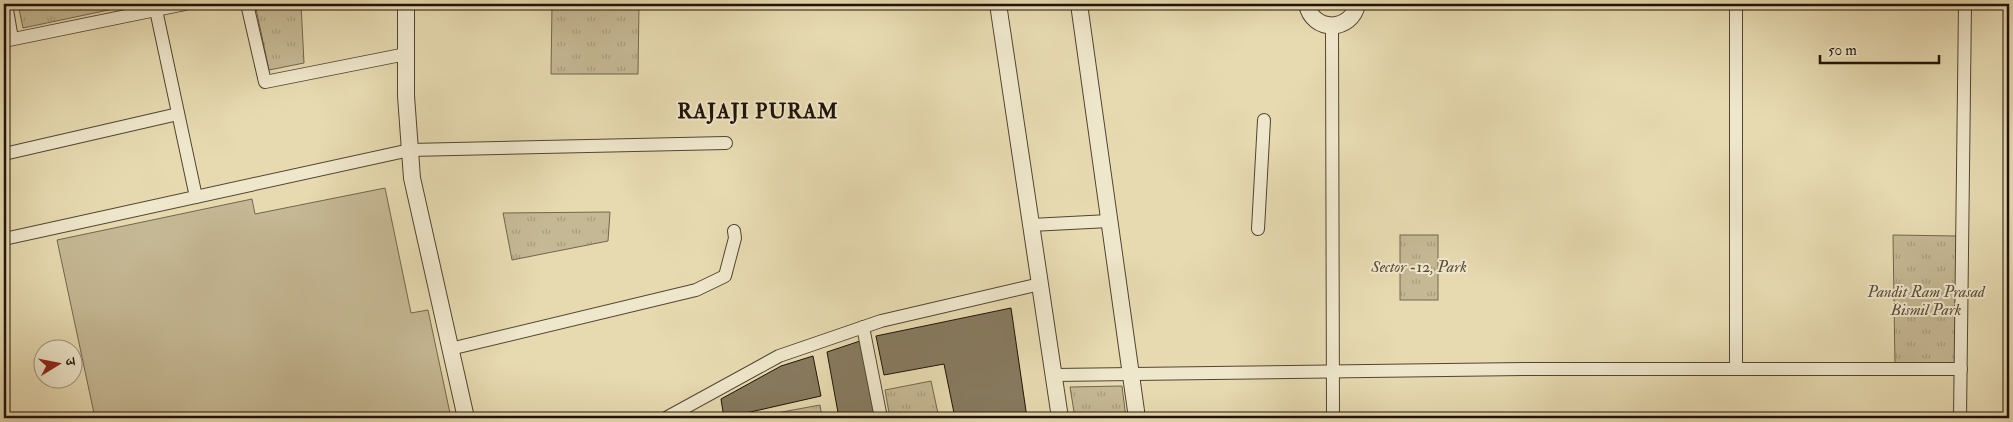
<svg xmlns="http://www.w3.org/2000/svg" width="2013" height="422" font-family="'IM FELL Double Pica','Noto Serif Devanagari',serif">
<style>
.grass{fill:url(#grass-tufts);stroke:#72664e}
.pitch{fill:#c5b894;stroke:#72664e}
.building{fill:#877a5f;stroke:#201307}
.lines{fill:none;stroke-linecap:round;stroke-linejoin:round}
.minor-casing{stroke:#524532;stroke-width:14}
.tertiary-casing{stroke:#524532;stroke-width:18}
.minor{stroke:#efe7cc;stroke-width:12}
.tertiary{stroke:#efe7cc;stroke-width:16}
.labels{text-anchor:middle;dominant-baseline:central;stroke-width:4;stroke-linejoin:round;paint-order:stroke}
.park-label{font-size:16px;font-style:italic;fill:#5a4d38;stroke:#efe7cc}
.district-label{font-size:21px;font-weight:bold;letter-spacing:1px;fill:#201307;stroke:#efe7cc}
</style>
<defs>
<pattern id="grass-tufts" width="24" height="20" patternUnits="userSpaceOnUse" patternTransform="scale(1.25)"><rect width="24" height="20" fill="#c5b894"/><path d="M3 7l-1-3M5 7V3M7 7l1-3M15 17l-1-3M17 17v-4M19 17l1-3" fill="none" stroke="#a99d7e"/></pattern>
</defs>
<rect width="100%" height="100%" fill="#e7dab1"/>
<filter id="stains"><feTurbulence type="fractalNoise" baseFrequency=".004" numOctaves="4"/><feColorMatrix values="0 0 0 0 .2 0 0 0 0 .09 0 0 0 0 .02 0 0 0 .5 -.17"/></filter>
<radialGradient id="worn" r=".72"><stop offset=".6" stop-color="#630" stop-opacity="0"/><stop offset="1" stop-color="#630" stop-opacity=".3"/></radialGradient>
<!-- grass -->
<g class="grass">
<path d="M 18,4 L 137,4 L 23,28 Z"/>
<path d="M 255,4 L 301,4 L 304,63 L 269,70 Z"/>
<path d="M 552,4 L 639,4 L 638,74 L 551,74 Z"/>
<path d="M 610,212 L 608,241 L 512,260 L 503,213 Z"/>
<rect x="1400" y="235" width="38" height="65"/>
<path d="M 1893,235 L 1958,236 L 1958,366 L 1895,366 Z"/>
<path d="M 931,381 L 939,418 L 890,418 L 885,390 Z"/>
<path d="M 1122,386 L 1126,418 L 1075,418 L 1070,387 Z"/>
<path d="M 820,405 L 822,418 L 756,418 L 760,416 Z"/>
</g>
<!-- pitch -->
<path class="pitch" d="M 385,188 L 411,313 L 428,310 L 451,418 L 95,418 L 57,240 L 252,199 L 255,214 Z"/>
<!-- building -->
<g class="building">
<path d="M 1011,308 L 1027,418 L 955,418 L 944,364 L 884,375 L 876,336 Z"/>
<path d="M 860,341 L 878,418 L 839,418 L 827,352 Z"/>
<path d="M 813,356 L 821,396 L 724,418 L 721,399 L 781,366 Z"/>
</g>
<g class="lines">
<defs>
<g id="minor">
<path d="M 6,4 L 12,39"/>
<path d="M 247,4 L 265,82 L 406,54"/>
<path d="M 1736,4 L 1736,369"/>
<path d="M 156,10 L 196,197"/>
<path d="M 1332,26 L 1333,418"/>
<path d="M 4,41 L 185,4"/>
<path d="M 4,154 L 178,114"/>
<path d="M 1031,225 L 1109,221"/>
<path d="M 1258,229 L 1264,120"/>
<path d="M 4,239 L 410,150 L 726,143"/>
<path d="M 863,327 L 881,418"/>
<path d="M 450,349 L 696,290 L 725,276 L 735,238 L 734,231"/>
<path d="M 1054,375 L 1524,369 L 1961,369"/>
<path d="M 666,418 L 779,356 L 881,321 L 1040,284"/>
<path d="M 1960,418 L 1965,4"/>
</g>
<g id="tertiary">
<path d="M 406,4 L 406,96 L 412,178 L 466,418"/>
<path d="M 998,4 L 1060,418"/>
<path d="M 1079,4 L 1137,418"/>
<path d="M 1307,4 C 1312,33 1352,32 1357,4"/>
</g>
</defs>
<!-- minor casing -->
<use href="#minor" class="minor-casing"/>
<!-- tertiary casing -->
<use href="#tertiary" class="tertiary-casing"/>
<!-- minor -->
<use href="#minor" class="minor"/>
<!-- tertiary -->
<use href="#tertiary" class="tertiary"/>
</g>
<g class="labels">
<!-- park labels -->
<g class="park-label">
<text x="1419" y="267">Sector -12, Park</text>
<text x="1926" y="292">Pandit Ram Prasad<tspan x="1926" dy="18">Bismil Park</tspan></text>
</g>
<!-- district labels -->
<g class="district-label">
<text x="758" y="111">RAJAJI PURAM</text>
</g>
</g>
<!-- margin -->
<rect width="2013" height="422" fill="none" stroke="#e7dab1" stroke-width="20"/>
<rect x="5" y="5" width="2003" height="412" fill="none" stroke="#201307" stroke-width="2.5"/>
<rect x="10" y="10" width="1993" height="402" fill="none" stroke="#201307"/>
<!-- north arrow -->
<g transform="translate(58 364) rotate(80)"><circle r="24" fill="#efe7cc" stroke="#9c927d"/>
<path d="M0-4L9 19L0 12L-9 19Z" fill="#8f2418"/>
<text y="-8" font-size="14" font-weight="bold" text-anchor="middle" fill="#201307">उ</text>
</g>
<!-- scale -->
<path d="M1820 55v8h119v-8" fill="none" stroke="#201307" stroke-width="2.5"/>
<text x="1828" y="55" font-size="15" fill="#201307" stroke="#efe7cc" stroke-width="4" paint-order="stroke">50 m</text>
<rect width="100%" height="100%" filter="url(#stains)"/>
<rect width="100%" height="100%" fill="url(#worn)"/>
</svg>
